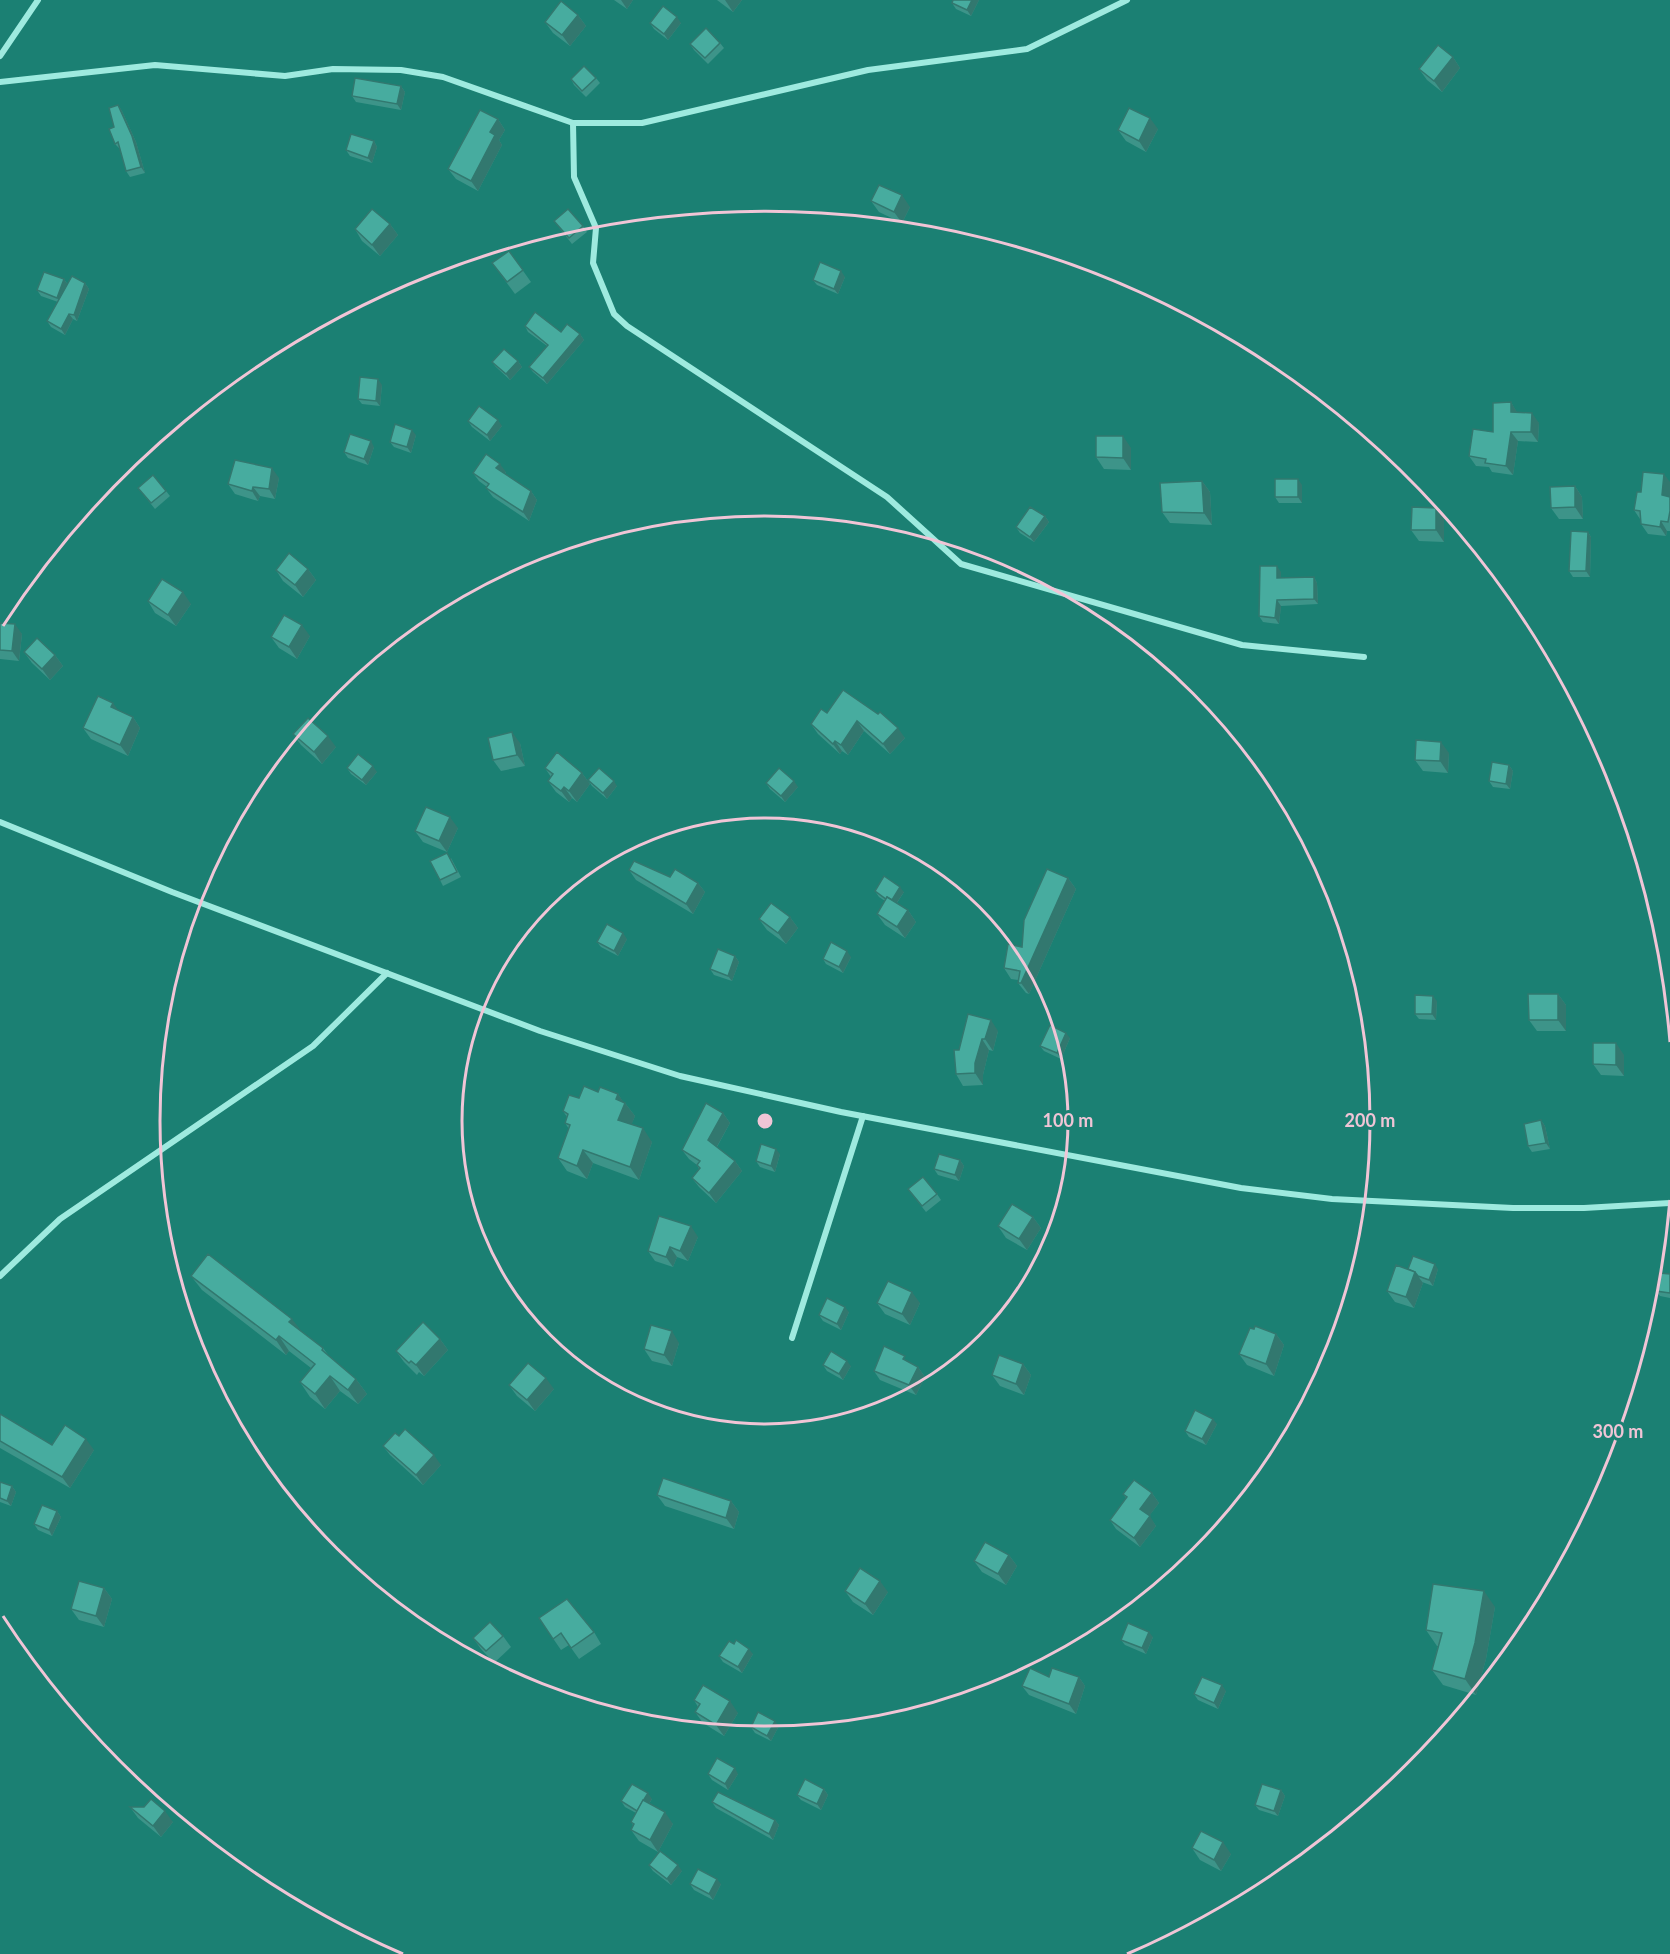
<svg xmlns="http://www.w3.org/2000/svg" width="1670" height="1954" font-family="Lato,sans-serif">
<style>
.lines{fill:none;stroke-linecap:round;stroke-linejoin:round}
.minor{stroke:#9eeadf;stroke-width:6}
.wall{fill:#3d9489}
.shaded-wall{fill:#32786f}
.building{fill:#47ac9f;stroke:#32786f;stroke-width:1.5}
.ring{fill:none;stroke:#f0c5d6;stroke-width:3}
.centre{fill:#f0c5d6;stroke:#1b8073;stroke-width:3}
.ring-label{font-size:18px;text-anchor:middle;font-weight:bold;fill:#f0c5d6;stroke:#1b8073;stroke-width:6;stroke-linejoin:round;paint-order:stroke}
</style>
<rect width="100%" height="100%" fill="#1b8073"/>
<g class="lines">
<!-- minor -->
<g class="minor">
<path d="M 0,56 L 38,0"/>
<path d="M 0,82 L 155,65 L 285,76 L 333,69 L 401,70 L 443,77 L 573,123 L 642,123 L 868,70 L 1027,49 L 1127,0"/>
<path d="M 573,123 L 574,177 L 596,228 L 593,263 L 614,314 L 627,326 L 887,497 L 961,564 L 1242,645 L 1364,657"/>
<path d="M 0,822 L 172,892 L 540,1031 L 680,1076 L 841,1112 L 1241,1188 L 1332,1199 L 1513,1208 L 1584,1208 L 1670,1203"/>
<path d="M 0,1276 L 60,1219 L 313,1046 L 387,973"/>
<path d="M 792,1338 L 863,1116"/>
</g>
</g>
<!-- wall -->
<g class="wall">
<path d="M 614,0 L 633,0 L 627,9 Z"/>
<path d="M 717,0 L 742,0 L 733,12 Z"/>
<path d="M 979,0 L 971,16 L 956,9 L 952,3 Z"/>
<path d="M 578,15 L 586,26 L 570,46 L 553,33 L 545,22 Z"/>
<path d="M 650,23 L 681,23 L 668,40 L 654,29 Z"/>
<path d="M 720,43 L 724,48 L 708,64 L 694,50 L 690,44 Z"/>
<path d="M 1453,57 L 1460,68 L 1442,92 L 1427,80 L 1419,69 Z"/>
<path d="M 596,78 L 600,83 L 586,97 L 574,85 L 571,79 Z"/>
<path d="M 401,86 L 405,92 L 401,110 L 356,102 L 352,96 Z"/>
<path d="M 118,105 L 122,111 L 136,142 L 145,173 L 130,177 L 126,171 L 120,149 L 115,144 L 114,127 Z"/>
<path d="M 498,119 L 505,130 L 499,140 L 502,145 L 478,191 L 456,179 L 448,169 Z"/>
<path d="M 1158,129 L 1146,152 L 1126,141 L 1118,130 Z"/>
<path d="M 374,141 L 377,147 L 372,163 L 350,156 L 346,150 Z"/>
<path d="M 871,201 L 910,207 L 902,223 L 879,212 Z"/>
<path d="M 554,221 L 583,226 L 587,232 L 572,244 Z"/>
<path d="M 390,224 L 398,235 L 380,256 L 362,241 L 355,229 Z"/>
<path d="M 509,251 L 531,282 L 515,294 L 492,263 Z"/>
<path d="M 845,277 L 838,294 L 817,285 L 813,280 Z"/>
<path d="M 64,279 L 68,285 L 85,283 L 89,289 L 77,321 L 73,319 L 65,335 L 51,327 L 47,321 L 58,302 L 41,296 L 37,290 Z"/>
<path d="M 525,326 L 580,334 L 584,340 L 547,384 L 533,372 L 529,367 L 547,346 L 528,332 Z"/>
<path d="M 518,361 L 522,367 L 510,380 L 496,367 L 492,362 Z"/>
<path d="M 382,385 L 380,406 L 362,404 L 358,399 Z"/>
<path d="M 1511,402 L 1517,413 L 1539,423 L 1538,442 L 1518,441 L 1513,475 L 1492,472 L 1489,467 L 1476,466 L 1469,456 L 1493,432 Z"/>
<path d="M 468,421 L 502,426 L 490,441 L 472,427 Z"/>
<path d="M 416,435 L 411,453 L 394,447 L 390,442 Z"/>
<path d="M 374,447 L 368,465 L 348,458 L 344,452 Z"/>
<path d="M 1131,448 L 1131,470 L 1104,469 L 1096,457 Z"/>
<path d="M 506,472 L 505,474 L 531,491 L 537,500 L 529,521 L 493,497 L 486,488 L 487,487 L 479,481 L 473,473 Z"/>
<path d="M 279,478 L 275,499 L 260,496 L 258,501 L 235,494 L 228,484 Z"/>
<path d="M 1202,481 L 1210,492 L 1212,525 L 1170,523 L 1162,512 Z"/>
<path d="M 1670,482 L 1670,531 L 1667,531 L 1666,536 L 1648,534 L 1641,524 L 1640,519 L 1634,510 L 1641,492 Z"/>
<path d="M 1302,485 L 1302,503 L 1279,503 L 1275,497 Z"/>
<path d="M 1575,486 L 1582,497 L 1583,519 L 1559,519 L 1551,508 Z"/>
<path d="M 138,488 L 166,491 L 170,496 L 155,509 Z"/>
<path d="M 1045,516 L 1049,522 L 1034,542 L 1020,533 L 1016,527 Z"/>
<path d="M 1444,519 L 1444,542 L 1419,541 L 1411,530 Z"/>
<path d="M 1588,532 L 1591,537 L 1590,577 L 1573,577 L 1569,571 Z"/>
<path d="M 308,569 L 316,580 L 303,597 L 283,581 L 276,570 Z"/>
<path d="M 1281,572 L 1281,578 L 1314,577 L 1317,583 L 1318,604 L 1281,606 L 1279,624 L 1263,622 L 1259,616 Z"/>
<path d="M 148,601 L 191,604 L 176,626 L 155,613 Z"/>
<path d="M 0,623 L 22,634 L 19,661 L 0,659 Z"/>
<path d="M 310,636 L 297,659 L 279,648 L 271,637 Z"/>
<path d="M 24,652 L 55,655 L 63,666 L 50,680 L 32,663 Z"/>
<path d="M 843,690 L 905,738 L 890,754 L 864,731 L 848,755 L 842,751 L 840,754 L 818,734 L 811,724 L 827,713 Z"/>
<path d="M 118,711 L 133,717 L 140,728 L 128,756 L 91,739 L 83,728 Z"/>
<path d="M 293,734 L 336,747 L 322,764 L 301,745 Z"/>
<path d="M 520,743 L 525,766 L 501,771 L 493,760 Z"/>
<path d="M 1449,753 L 1448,773 L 1423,771 L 1415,760 Z"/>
<path d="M 1509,765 L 1513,771 L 1510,789 L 1493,787 L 1489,781 Z"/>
<path d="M 347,768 L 377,772 L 366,785 L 351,774 Z"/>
<path d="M 545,768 L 582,773 L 590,784 L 577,802 L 572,798 L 569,802 L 556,792 L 548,781 L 551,777 Z"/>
<path d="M 588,780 L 617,786 L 607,799 L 592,786 Z"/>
<path d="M 766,783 L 798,787 L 785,802 L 770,789 Z"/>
<path d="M 458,828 L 447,852 L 423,842 L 415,831 Z"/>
<path d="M 451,858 L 461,877 L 443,886 L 440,880 Z"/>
<path d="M 629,870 L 670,877 L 698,883 L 705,892 L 693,914 L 636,880 Z"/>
<path d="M 1068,878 L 1076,889 L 1029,994 L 1026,993 L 1018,983 L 1019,980 L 1011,979 L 1004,968 L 1022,947 Z"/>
<path d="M 875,891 L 904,892 L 897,903 L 908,910 L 916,922 L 905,938 L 885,925 L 877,914 L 885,901 L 879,897 Z"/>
<path d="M 790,917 L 798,928 L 786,944 L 767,930 L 759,919 Z"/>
<path d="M 627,939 L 618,956 L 601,947 L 597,942 Z"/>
<path d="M 735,956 L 739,962 L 732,981 L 714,975 L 710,969 Z"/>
<path d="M 851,957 L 843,973 L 826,964 L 823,959 Z"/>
<path d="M 1558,994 L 1566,1005 L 1566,1031 L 1537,1031 L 1529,1020 Z"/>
<path d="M 1437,1001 L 1436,1020 L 1419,1019 L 1415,1014 Z"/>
<path d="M 998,1031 L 993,1051 L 989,1050 L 983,1075 L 983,1085 L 963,1086 L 956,1074 L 959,1050 Z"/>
<path d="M 1070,1038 L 1061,1059 L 1044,1051 L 1040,1046 Z"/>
<path d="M 1624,1055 L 1624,1076 L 1601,1075 L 1593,1064 Z"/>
<path d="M 598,1092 L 618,1094 L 623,1102 L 625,1103 L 635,1116 L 631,1125 L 652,1142 L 639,1180 L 593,1163 L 587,1179 L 567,1171 L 558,1158 L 569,1129 L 565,1123 L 567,1117 L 563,1111 L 579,1098 Z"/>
<path d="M 723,1113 L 730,1123 L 717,1147 L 735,1161 L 742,1171 L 716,1203 L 699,1187 L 692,1178 L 699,1169 L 697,1165 L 689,1159 L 682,1150 Z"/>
<path d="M 1541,1120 L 1545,1126 L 1550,1149 L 1532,1152 L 1528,1146 Z"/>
<path d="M 780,1154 L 775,1172 L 760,1167 L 756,1161 Z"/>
<path d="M 960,1160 L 964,1166 L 959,1181 L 938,1175 L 934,1169 Z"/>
<path d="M 908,1189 L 937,1194 L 941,1200 L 926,1212 Z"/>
<path d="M 1033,1217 L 1041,1228 L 1027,1250 L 1006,1238 L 998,1226 Z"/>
<path d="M 698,1237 L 688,1261 L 677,1257 L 673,1267 L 655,1261 L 648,1251 Z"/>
<path d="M 1408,1269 L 1438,1269 L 1433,1286 L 1422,1282 L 1423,1283 L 1414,1308 L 1395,1302 L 1387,1291 Z"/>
<path d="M 1670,1274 L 1670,1298 L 1660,1296 L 1656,1291 Z"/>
<path d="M 191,1276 L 301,1331 L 323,1348 L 329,1356 L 356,1379 L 367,1394 L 358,1404 L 340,1391 L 325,1409 L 310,1397 L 300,1382 L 311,1368 L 289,1351 L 286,1355 L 202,1290 Z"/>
<path d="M 877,1303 L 920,1303 L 910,1325 L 885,1314 Z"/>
<path d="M 849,1312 L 841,1330 L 823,1321 L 819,1315 Z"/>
<path d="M 1254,1329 L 1276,1334 L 1284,1345 L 1274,1376 L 1247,1365 L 1239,1354 Z"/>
<path d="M 440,1339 L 448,1350 L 424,1376 L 419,1372 L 417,1375 L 404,1362 L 396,1351 Z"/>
<path d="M 679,1343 L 672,1366 L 652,1361 L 644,1349 Z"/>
<path d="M 910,1363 L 918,1367 L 925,1377 L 916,1395 L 880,1380 L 874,1371 Z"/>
<path d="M 1023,1364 L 1031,1375 L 1024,1395 L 1000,1386 L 992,1375 Z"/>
<path d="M 823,1365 L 851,1366 L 843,1380 L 827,1371 Z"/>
<path d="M 509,1385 L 554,1389 L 535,1411 L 517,1396 Z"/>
<path d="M 0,1414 L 52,1445 L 94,1450 L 70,1488 L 0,1448 Z"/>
<path d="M 1217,1424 L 1206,1445 L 1189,1437 L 1185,1431 Z"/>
<path d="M 383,1446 L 441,1465 L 423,1485 L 390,1455 Z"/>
<path d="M 0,1482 L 12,1486 L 16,1492 L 11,1506 L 0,1502 Z"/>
<path d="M 1152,1493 L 1159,1503 L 1149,1516 L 1156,1526 L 1140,1547 L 1116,1529 L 1110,1520 L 1126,1498 L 1123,1494 Z"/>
<path d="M 657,1495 L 731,1501 L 739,1512 L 734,1529 L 665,1506 Z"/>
<path d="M 57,1511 L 61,1517 L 52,1536 L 38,1530 L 34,1524 Z"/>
<path d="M 1009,1555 L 1017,1566 L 1006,1585 L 982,1572 L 974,1561 Z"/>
<path d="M 104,1588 L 112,1599 L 104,1627 L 79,1620 L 71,1609 Z"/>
<path d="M 845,1591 L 888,1592 L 873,1615 L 853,1602 Z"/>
<path d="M 1495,1607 L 1486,1659 L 1476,1695 L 1443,1685 L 1432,1670 L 1438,1646 L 1437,1646 L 1426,1630 Z"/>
<path d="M 539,1618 L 594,1632 L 601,1644 L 579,1659 L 569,1645 L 561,1650 Z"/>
<path d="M 503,1636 L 511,1647 L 494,1663 L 481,1649 L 473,1638 Z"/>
<path d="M 1153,1637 L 1146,1654 L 1125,1645 L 1121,1640 Z"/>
<path d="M 753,1654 L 742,1673 L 723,1662 L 719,1656 Z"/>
<path d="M 1049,1677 L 1079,1677 L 1085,1686 L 1076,1714 L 1029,1695 L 1022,1686 Z"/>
<path d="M 1226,1691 L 1218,1709 L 1198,1700 L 1194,1694 Z"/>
<path d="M 694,1700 L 738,1713 L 724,1736 L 703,1723 L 695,1712 L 698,1707 Z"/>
<path d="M 779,1726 L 771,1741 L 755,1733 L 751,1727 Z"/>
<path d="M 708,1774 L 738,1774 L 728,1790 L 712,1780 Z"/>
<path d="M 824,1789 L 828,1795 L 821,1810 L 801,1800 L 797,1795 Z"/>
<path d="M 1281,1790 L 1285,1796 L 1278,1816 L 1259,1810 L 1255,1805 Z"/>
<path d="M 652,1799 L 649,1804 L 673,1824 L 658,1852 L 639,1841 L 631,1830 L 633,1825 L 631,1822 L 636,1813 L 625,1807 L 621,1801 Z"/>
<path d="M 712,1802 L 775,1820 L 779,1825 L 773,1840 L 716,1808 Z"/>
<path d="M 130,1807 L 173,1822 L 161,1837 L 138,1818 Z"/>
<path d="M 1192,1848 L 1231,1854 L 1221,1871 L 1200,1860 Z"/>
<path d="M 649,1865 L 682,1871 L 671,1885 L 653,1871 Z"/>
<path d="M 690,1884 L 721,1884 L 713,1900 L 694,1890 Z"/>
</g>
<!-- shaded-wall -->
<g class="shaded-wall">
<path d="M 621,0 L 633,0 L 627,9 Z"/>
<path d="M 725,0 L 742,0 L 733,12 Z"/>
<path d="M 972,0 L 979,0 L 971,16 L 967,10 Z"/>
<path d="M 578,15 L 586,26 L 570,46 L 562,35 Z"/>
<path d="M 677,17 L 681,23 L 668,40 L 664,34 Z"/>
<path d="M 1453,57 L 1460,68 L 1442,92 L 1434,81 Z"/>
<path d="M 401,86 L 405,92 L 401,110 L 397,104 Z"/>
<path d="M 118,105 L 122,111 L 136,142 L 145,173 L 141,167 Z"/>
<path d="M 1150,118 L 1158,129 L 1146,152 L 1139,141 Z"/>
<path d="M 498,119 L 505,130 L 499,140 L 502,145 L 478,191 L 471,181 L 490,132 Z"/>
<path d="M 374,141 L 377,147 L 372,163 L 368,158 Z"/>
<path d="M 902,195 L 910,207 L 902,223 L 894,212 Z"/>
<path d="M 390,224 L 398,235 L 380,256 L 372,245 Z"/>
<path d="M 841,271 L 845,277 L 838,294 L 834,289 Z"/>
<path d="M 64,279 L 68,285 L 61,303 L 57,298 Z"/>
<path d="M 85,283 L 89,289 L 77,321 L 74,315 Z"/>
<path d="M 69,314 L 73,319 L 65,335 L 61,329 Z"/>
<path d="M 580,334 L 584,340 L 547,384 L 543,378 Z"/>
<path d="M 518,361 L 522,367 L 510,380 L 506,374 Z"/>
<path d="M 378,379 L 382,385 L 380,406 L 376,401 Z"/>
<path d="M 1511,402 L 1517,412 L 1518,421 L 1511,412 Z"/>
<path d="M 1532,413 L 1539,423 L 1538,442 L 1531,432 Z"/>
<path d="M 498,420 L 502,426 L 490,441 L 487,435 Z"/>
<path d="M 412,430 L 416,435 L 411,453 L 407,447 Z"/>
<path d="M 1511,432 L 1518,441 L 1513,475 L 1506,466 Z"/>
<path d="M 1123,436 L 1131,448 L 1131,470 L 1123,458 Z"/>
<path d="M 371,441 L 374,447 L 368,465 L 364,459 Z"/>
<path d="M 500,464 L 506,472 L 502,477 L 496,468 Z"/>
<path d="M 272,468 L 279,478 L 275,499 L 269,489 Z"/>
<path d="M 1664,474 L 1670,482 L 1670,497 L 1662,495 Z"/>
<path d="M 1298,479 L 1302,485 L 1302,503 L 1298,497 Z"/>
<path d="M 1202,481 L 1210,492 L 1212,525 L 1204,513 Z"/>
<path d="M 1575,486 L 1582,497 L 1583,519 L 1575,507 Z"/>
<path d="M 253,487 L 260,496 L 258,501 L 252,491 Z"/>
<path d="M 531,491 L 537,500 L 529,521 L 523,512 Z"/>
<path d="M 1436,508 L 1444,519 L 1444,542 L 1436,530 Z"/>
<path d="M 1045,516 L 1049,522 L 1034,542 L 1030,537 Z"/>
<path d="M 1661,521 L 1667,531 L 1666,536 L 1660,527 Z"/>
<path d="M 1588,532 L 1591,537 L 1590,577 L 1586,571 Z"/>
<path d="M 1277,566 L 1281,572 L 1281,583 L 1277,578 Z"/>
<path d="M 308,569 L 316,580 L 303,597 L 295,585 Z"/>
<path d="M 1314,577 L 1317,583 L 1318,604 L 1314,599 Z"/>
<path d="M 183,592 L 191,604 L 176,626 L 168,615 Z"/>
<path d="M 1277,600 L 1281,606 L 1279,624 L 1275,618 Z"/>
<path d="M 15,624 L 22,634 L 19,661 L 12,651 Z"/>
<path d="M 302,625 L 310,636 L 297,659 L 289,647 Z"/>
<path d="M 55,655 L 63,666 L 50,680 L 42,669 Z"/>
<path d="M 113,703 L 121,714 L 111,707 Z"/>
<path d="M 133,717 L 140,728 L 128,756 L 120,745 Z"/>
<path d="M 857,721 L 864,731 L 848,755 L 841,745 Z"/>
<path d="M 898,728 L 905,738 L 890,754 L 883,744 Z"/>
<path d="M 512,732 L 520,743 L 525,766 L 517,755 Z"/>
<path d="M 328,736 L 336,747 L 322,764 L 314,752 Z"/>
<path d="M 835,741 L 842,751 L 840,754 L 833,744 Z"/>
<path d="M 1441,742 L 1449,753 L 1448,773 L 1440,761 Z"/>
<path d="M 1509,765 L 1513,771 L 1510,789 L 1506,784 Z"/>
<path d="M 373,766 L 377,772 L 366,785 L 362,780 Z"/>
<path d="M 582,773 L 590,784 L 577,802 L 569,791 Z"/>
<path d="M 614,781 L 617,786 L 607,799 L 603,793 Z"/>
<path d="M 794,781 L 798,787 L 785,802 L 781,796 Z"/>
<path d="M 564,787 L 572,798 L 569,802 L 561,791 Z"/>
<path d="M 450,817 L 458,828 L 447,852 L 439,841 Z"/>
<path d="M 1068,878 L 1076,889 L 1029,994 L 1021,983 Z"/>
<path d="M 698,883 L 705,892 L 693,914 L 686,904 Z"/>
<path d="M 900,887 L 904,892 L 894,907 L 891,902 Z"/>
<path d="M 908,910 L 916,922 L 905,938 L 897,927 Z"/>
<path d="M 790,917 L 798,928 L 786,944 L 778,933 Z"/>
<path d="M 623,933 L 627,939 L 618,956 L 614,951 Z"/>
<path d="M 847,951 L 851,957 L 843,973 L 839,967 Z"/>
<path d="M 735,956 L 739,962 L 732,981 L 728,976 Z"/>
<path d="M 1558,994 L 1566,1005 L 1566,1031 L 1558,1020 Z"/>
<path d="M 1433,996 L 1437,1001 L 1436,1020 L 1432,1014 Z"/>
<path d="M 991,1020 L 998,1031 L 993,1051 L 985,1039 Z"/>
<path d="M 1066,1033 L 1070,1038 L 1061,1059 L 1057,1053 Z"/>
<path d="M 982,1039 L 989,1050 L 983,1075 L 983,1085 L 975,1073 L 975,1063 Z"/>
<path d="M 1616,1043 L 1624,1055 L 1624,1076 L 1616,1065 Z"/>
<path d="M 618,1094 L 625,1104 L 625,1103 L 635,1116 L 628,1134 L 618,1120 L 616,1099 Z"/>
<path d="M 723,1113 L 730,1123 L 715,1150 L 708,1140 Z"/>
<path d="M 1541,1120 L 1545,1126 L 1550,1149 L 1546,1143 Z"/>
<path d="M 643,1128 L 652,1142 L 639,1180 L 630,1167 Z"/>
<path d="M 776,1149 L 780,1154 L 775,1172 L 771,1166 Z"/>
<path d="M 583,1150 L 593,1163 L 587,1179 L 577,1166 Z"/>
<path d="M 960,1160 L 964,1166 L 959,1181 L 955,1175 Z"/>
<path d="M 735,1161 L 742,1171 L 716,1203 L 709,1193 Z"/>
<path d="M 1033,1217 L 1041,1228 L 1027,1250 L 1019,1239 Z"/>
<path d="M 691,1226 L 698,1237 L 688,1261 L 680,1251 Z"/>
<path d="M 670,1247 L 677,1257 L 673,1267 L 666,1257 Z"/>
<path d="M 1435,1264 L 1438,1269 L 1433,1286 L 1429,1280 Z"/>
<path d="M 1415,1272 L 1423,1283 L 1414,1308 L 1406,1297 Z"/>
<path d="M 912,1292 L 920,1303 L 910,1325 L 902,1314 Z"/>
<path d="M 845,1307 L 849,1312 L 841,1330 L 837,1324 Z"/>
<path d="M 292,1319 L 303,1333 L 289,1322 Z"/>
<path d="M 672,1331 L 679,1343 L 672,1366 L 664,1355 Z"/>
<path d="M 1276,1334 L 1284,1345 L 1274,1376 L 1266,1364 Z"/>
<path d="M 279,1336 L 289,1351 L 286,1355 L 276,1340 Z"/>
<path d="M 440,1339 L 448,1350 L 424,1376 L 416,1365 Z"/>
<path d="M 847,1361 L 851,1366 L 843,1380 L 839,1374 Z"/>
<path d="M 1023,1364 L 1031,1375 L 1024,1395 L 1016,1384 Z"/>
<path d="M 918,1367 L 925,1377 L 916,1395 L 909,1385 Z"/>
<path d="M 330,1376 L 340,1391 L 325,1409 L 315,1394 Z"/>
<path d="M 546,1378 L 554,1389 L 535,1411 L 527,1400 Z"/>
<path d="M 356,1379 L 367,1394 L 358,1404 L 348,1390 Z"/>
<path d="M 1213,1419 L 1217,1424 L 1206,1445 L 1202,1439 Z"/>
<path d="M 86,1439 L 94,1450 L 70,1488 L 62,1477 Z"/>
<path d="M 434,1455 L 441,1465 L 423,1485 L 416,1475 Z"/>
<path d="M 12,1486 L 16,1492 L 11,1506 L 7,1501 Z"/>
<path d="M 1152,1493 L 1159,1503 L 1147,1519 L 1140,1509 Z"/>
<path d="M 731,1501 L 739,1512 L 734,1529 L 726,1518 Z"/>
<path d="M 57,1511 L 61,1517 L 52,1536 L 49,1530 Z"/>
<path d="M 1150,1516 L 1156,1526 L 1140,1547 L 1134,1538 Z"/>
<path d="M 1009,1555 L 1017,1566 L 1006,1585 L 998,1574 Z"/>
<path d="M 880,1581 L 888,1592 L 873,1615 L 865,1604 Z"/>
<path d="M 104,1588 L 112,1599 L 104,1627 L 96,1616 Z"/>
<path d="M 1484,1591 L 1495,1607 L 1486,1659 L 1476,1695 L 1465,1679 Z"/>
<path d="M 1149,1632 L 1153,1637 L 1146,1654 L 1142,1648 Z"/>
<path d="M 749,1649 L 753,1654 L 742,1673 L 738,1667 Z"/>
<path d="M 1079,1677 L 1085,1686 L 1076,1714 L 1069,1704 Z"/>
<path d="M 1222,1685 L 1226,1691 L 1218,1709 L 1214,1703 Z"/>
<path d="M 730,1701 L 738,1713 L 724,1736 L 716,1725 Z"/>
<path d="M 775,1721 L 779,1726 L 771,1741 L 767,1736 Z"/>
<path d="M 735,1768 L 738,1774 L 728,1790 L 725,1784 Z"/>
<path d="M 824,1789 L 828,1795 L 821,1810 L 817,1804 Z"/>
<path d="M 1281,1790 L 1285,1796 L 1278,1816 L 1274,1811 Z"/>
<path d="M 648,1793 L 652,1799 L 641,1816 L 638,1811 Z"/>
<path d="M 165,1811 L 173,1822 L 161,1837 L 153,1826 Z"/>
<path d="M 665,1812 L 673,1824 L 658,1852 L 650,1840 Z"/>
<path d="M 775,1820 L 779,1825 L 773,1840 L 769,1834 Z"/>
<path d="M 1223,1842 L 1231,1854 L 1221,1871 L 1214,1860 Z"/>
<path d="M 678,1865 L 682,1871 L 671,1885 L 667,1879 Z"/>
<path d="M 717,1879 L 721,1884 L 713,1900 L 709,1894 Z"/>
</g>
<!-- building -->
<g class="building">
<path d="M 953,0 L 972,0 L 967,10 L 952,3 Z"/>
<path d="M 561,1 L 578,15 L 562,35 L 545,22 Z"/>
<path d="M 663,6 L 677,17 L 664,34 L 650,23 Z"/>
<path d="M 706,28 L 720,43 L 705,58 L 690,44 Z"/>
<path d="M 1438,45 L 1453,57 L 1434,81 L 1419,69 Z"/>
<path d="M 584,66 L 596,78 L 582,91 L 571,79 Z"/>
<path d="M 355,78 L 401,86 L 397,104 L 352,96 Z"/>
<path d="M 118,105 L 132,136 L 141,167 L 126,171 L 118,142 L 115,144 L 109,129 L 114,127 L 109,108 Z"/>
<path d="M 1129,108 L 1150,118 L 1139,141 L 1118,130 Z"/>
<path d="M 480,110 L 498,119 L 490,132 L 495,135 L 471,181 L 448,169 Z"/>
<path d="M 351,134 L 374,141 L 368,158 L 346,150 Z"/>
<path d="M 879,185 L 902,195 L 894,212 L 871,201 Z"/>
<path d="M 372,209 L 390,224 L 372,245 L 355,229 Z"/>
<path d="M 568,209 L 583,226 L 569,238 L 554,221 Z"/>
<path d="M 509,251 L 523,270 L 507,282 L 492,263 Z"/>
<path d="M 820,262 L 841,271 L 834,289 L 813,280 Z"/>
<path d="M 44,272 L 64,279 L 57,298 L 37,290 Z"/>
<path d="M 72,276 L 85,283 L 74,315 L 69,314 L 61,329 L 47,321 Z"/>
<path d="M 535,312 L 561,332 L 567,324 L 580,334 L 543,378 L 529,367 L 548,345 L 525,326 Z"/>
<path d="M 504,349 L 518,361 L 506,374 L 492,362 Z"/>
<path d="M 360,377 L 378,379 L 376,401 L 358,399 Z"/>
<path d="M 1511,402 L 1511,412 L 1532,413 L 1531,432 L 1511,432 L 1506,466 L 1485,463 L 1486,459 L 1469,456 L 1473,429 L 1493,432 L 1493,403 Z"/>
<path d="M 479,406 L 498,420 L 487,435 L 468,421 Z"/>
<path d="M 395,424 L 412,430 L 407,447 L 390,442 Z"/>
<path d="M 350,434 L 371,441 L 364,459 L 344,452 Z"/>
<path d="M 1096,436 L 1123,436 L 1123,458 L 1096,457 Z"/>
<path d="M 486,454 L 500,464 L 496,468 L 531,491 L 523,512 L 486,488 L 489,484 L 473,473 Z"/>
<path d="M 235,460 L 272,468 L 269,489 L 253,487 L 252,491 L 228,484 Z"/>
<path d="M 1643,472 L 1664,474 L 1662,495 L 1670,497 L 1670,511 L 1668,522 L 1661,521 L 1660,527 L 1641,524 L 1640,511 L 1634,510 L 1637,492 L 1641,492 Z"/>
<path d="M 153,475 L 166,491 L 151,503 L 138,488 Z"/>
<rect x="1275" y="479" width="23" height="18"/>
<path d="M 1202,481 L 1204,513 L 1162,512 L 1160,483 Z"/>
<path d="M 1575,486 L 1575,507 L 1551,508 L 1550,487 Z"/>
<path d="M 1030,507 L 1045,516 L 1030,537 L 1016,527 Z"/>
<path d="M 1412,507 L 1436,508 L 1436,530 L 1411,530 Z"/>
<path d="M 1571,531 L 1588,532 L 1586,571 L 1569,571 Z"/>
<path d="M 289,553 L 308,569 L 295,585 L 276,570 Z"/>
<path d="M 1260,566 L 1277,566 L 1277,578 L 1314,577 L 1314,599 L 1277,600 L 1275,618 L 1259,616 Z"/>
<path d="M 162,579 L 183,592 L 168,615 L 148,601 Z"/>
<path d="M 284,615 L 302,625 L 289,647 L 271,637 Z"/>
<path d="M 0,623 L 15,624 L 12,651 L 0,650 Z"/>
<path d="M 37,638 L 55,655 L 42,669 L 24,652 Z"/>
<path d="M 843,690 L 878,714 L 880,712 L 898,728 L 883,744 L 857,721 L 841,745 L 835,741 L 833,744 L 811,724 L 821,709 L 827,713 Z"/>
<path d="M 98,696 L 113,703 L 111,707 L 133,717 L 120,745 L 83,728 Z"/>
<path d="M 308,718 L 328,736 L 314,752 L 293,734 Z"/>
<path d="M 512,732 L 517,755 L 493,760 L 488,738 Z"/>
<path d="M 1416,740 L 1441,742 L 1440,761 L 1415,760 Z"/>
<path d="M 557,752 L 582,773 L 569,791 L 564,787 L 561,791 L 548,781 L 553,774 L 545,768 Z"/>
<path d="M 358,754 L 373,766 L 362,780 L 347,768 Z"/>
<path d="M 1492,762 L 1509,765 L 1506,784 L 1489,781 Z"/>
<path d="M 599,768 L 614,781 L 603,793 L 588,780 Z"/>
<path d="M 779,768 L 794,781 L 781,796 L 766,783 Z"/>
<path d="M 426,807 L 450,817 L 439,841 L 415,831 Z"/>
<path d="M 447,853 L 457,872 L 440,880 L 430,861 Z"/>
<path d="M 634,861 L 670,877 L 675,869 L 698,883 L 686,904 L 629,870 Z"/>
<path d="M 1047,869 L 1068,878 L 1021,983 L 1018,983 L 1020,971 L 1004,968 L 1008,944 L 1022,947 L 1024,920 Z"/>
<path d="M 884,876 L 900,887 L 892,900 L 887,897 L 886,899 L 875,891 Z"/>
<path d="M 887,897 L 908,910 L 897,927 L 877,914 Z"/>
<path d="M 771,903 L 790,917 L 778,933 L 759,919 Z"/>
<path d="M 607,924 L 623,933 L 614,951 L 597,942 Z"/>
<path d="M 831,942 L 847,951 L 839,967 L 823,959 Z"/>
<path d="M 718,949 L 735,956 L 728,976 L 710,969 Z"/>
<path d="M 1528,994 L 1558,994 L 1558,1020 L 1529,1020 Z"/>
<path d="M 1415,995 L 1433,996 L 1432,1014 L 1415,1014 Z"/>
<path d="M 968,1014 L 991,1020 L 985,1039 L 982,1039 L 975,1063 L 975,1073 L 956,1074 L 954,1050 L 959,1050 Z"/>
<path d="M 1050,1025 L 1066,1033 L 1057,1053 L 1040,1046 Z"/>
<path d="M 1593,1043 L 1616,1043 L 1616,1065 L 1593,1064 Z"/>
<path d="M 584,1086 L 598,1092 L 600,1087 L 618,1094 L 616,1099 L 625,1103 L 618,1120 L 643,1128 L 630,1167 L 583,1150 L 577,1166 L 558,1158 L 570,1125 L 565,1123 L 568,1114 L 563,1111 L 569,1095 L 579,1098 Z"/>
<path d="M 706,1103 L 723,1113 L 708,1140 L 735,1161 L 709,1193 L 692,1178 L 700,1168 L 697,1165 L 700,1161 L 682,1150 Z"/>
<path d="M 1541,1120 L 1546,1143 L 1528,1146 L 1524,1124 Z"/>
<path d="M 761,1144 L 776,1149 L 771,1166 L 756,1161 Z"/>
<path d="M 939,1154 L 960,1160 L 955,1175 L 934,1169 Z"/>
<path d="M 923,1177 L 937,1194 L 922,1206 L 908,1189 Z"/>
<path d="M 1012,1204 L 1033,1217 L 1019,1239 L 998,1226 Z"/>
<path d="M 659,1216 L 691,1226 L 680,1251 L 670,1247 L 666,1257 L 648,1251 Z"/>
<path d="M 208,1254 L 292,1319 L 289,1322 L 323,1348 L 322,1350 L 356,1379 L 348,1390 L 330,1376 L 315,1394 L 300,1382 L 315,1364 L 279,1336 L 276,1340 L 191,1276 Z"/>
<path d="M 1413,1256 L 1435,1264 L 1429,1280 L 1418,1276 L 1415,1272 L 1408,1269 Z"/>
<path d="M 1396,1265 L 1415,1272 L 1406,1297 L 1387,1291 Z"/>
<path d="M 1659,1273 L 1670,1274 L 1670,1293 L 1656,1291 Z"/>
<path d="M 888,1281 L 912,1292 L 902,1314 L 877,1303 Z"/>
<path d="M 827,1298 L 845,1307 L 837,1324 L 819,1315 Z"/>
<path d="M 423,1322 L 440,1339 L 416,1365 L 411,1361 L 409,1363 L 396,1351 Z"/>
<path d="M 651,1325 L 672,1331 L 664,1355 L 644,1349 Z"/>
<path d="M 1255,1326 L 1276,1334 L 1266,1364 L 1239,1354 L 1250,1328 L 1254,1329 Z"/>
<path d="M 884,1346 L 905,1356 L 903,1359 L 918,1367 L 909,1385 L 874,1371 Z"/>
<path d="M 831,1351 L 847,1361 L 839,1374 L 823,1365 Z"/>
<path d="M 999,1355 L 1023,1364 L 1016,1384 L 992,1375 Z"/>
<path d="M 528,1363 L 546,1378 L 527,1400 L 509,1385 Z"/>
<path d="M 1195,1410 L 1213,1419 L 1202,1439 L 1185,1431 Z"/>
<path d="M 0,1414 L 52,1445 L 65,1425 L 86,1439 L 62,1477 L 0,1441 Z"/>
<path d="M 405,1429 L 434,1455 L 416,1475 L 383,1446 L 395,1433 L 399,1436 Z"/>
<path d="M 663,1478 L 731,1501 L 726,1518 L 657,1495 Z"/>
<path d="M 1134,1480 L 1152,1493 L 1140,1509 L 1150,1516 L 1134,1538 L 1110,1520 L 1127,1497 L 1123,1494 Z"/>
<path d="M 0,1482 L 12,1486 L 7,1501 L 0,1498 Z"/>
<path d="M 42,1505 L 57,1511 L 49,1530 L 34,1524 Z"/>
<path d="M 985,1542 L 1009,1555 L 998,1574 L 974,1561 Z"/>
<path d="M 860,1568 L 880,1581 L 865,1604 L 845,1591 Z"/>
<path d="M 79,1581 L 104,1588 L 96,1616 L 71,1609 Z"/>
<path d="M 1433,1584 L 1484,1591 L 1475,1643 L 1465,1679 L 1432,1670 L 1442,1633 L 1426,1630 Z"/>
<path d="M 567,1599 L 594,1632 L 571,1648 L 561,1633 L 553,1639 L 539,1618 Z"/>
<path d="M 490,1622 L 503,1636 L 486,1651 L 473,1638 Z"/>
<path d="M 1128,1623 L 1149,1632 L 1142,1648 L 1121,1640 Z"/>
<path d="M 736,1640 L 749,1649 L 738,1667 L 719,1656 L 729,1641 L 734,1644 Z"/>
<path d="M 1030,1668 L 1049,1677 L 1052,1668 L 1079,1677 L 1069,1704 L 1022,1686 Z"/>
<path d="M 1202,1677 L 1222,1685 L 1214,1703 L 1194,1694 Z"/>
<path d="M 703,1685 L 730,1701 L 716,1725 L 695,1712 L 700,1704 L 694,1700 Z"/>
<path d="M 758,1712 L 775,1721 L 767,1736 L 751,1727 Z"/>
<path d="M 717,1758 L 735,1768 L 725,1784 L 708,1774 Z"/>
<path d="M 805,1779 L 824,1789 L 817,1804 L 797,1795 Z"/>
<path d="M 632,1784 L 648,1793 L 637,1811 L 621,1801 Z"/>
<path d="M 1262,1784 L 1281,1790 L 1274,1811 L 1255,1805 Z"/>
<path d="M 718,1792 L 775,1820 L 769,1834 L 712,1802 Z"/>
<path d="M 151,1799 L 165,1811 L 153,1826 L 130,1807 L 144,1807 Z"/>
<path d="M 643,1800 L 665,1812 L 650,1840 L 631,1830 L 634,1824 L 631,1822 Z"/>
<path d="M 1201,1831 L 1223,1842 L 1214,1860 L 1192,1848 Z"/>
<path d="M 660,1851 L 678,1865 L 667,1879 L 649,1865 Z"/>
<path d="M 698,1869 L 717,1879 L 709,1894 L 690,1884 Z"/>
</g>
<!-- distance rings -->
<g class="ring">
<circle cx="765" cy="1121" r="303"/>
<circle cx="765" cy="1121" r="605"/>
<path d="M1670 1200A908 908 0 0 1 1127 1954M403 1954A908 908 0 0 1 3 1616M3 626A908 908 0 0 1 1670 1042"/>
</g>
<circle cx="765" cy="1121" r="9" class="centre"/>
<g class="ring-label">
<text x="1068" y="1127">100 m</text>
<text x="1370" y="1127">200 m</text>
<text x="1618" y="1438">300 m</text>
</g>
</svg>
